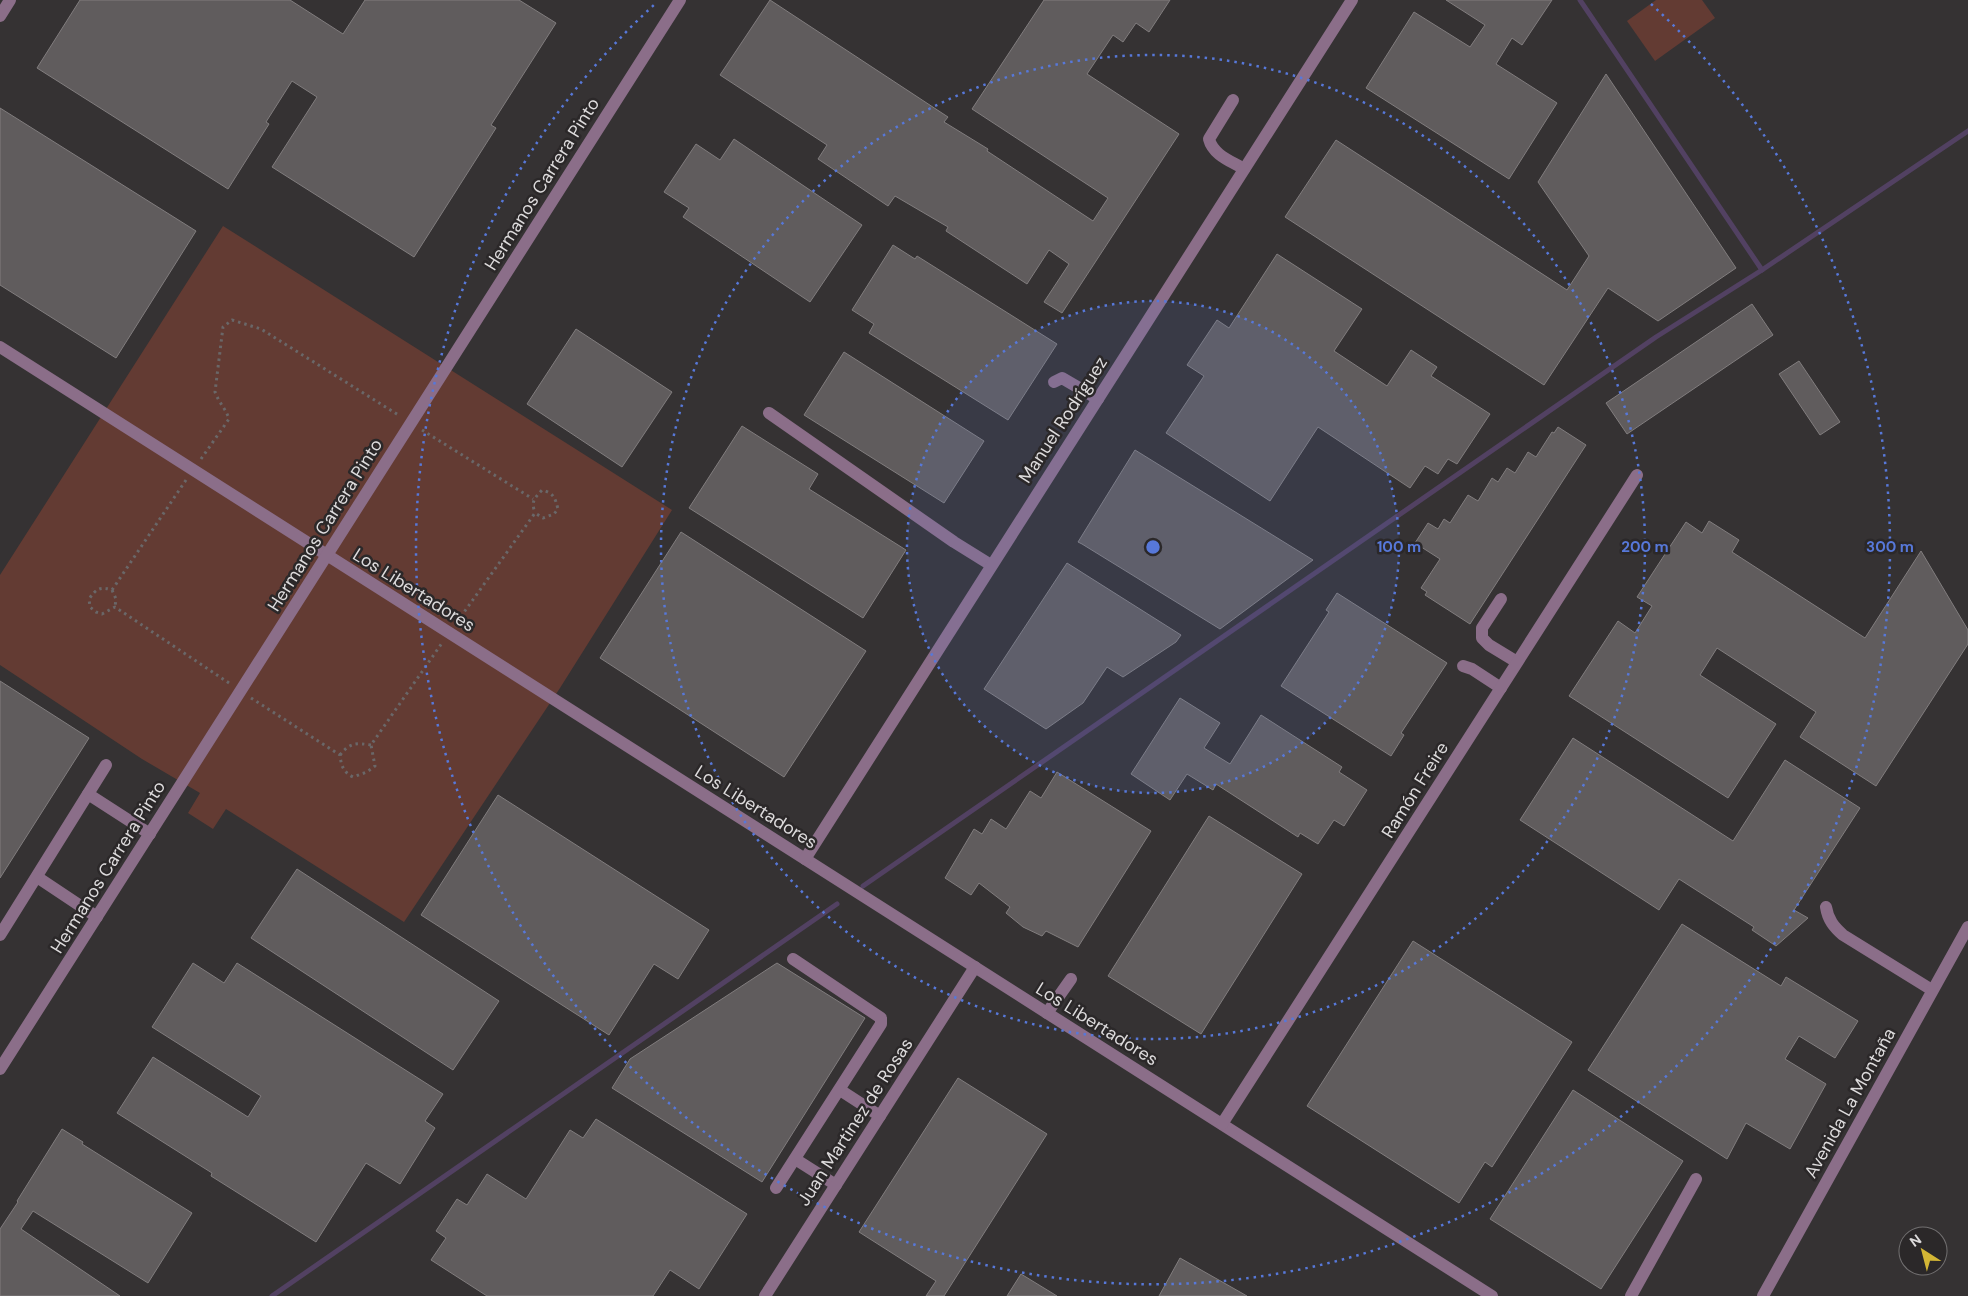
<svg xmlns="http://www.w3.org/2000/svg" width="1968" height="1296" font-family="'DM Sans',sans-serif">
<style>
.green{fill:#633b33}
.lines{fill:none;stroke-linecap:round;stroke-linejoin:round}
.stream{stroke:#524162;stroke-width:5}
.building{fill:#605c5d;stroke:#817d7e}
.path{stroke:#6a6768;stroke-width:3;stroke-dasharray:2.5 4;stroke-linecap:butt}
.minor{stroke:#8b6e89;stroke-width:12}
.ring{fill:none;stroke:#5778d9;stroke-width:2.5;stroke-dasharray:2.5 5}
.labels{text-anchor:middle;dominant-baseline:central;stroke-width:5;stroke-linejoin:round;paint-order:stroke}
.street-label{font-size:18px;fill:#dddbdc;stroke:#2b2829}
.centre{fill:#5778d9;stroke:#2b2829;stroke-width:2.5}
.ring-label{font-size:15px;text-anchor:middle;font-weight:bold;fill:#5778d9;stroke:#2b2829;stroke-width:5;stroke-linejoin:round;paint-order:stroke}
</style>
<rect width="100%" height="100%" fill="#353233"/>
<!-- green -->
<g class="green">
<path d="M 1656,0 L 1702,0 L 1715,18 L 1655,61 L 1627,21 Z"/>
<path d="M 223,226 L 672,510 L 560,688 L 404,922 L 226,809 L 213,829 L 188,813 L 200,793 L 142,759 L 0,665 L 0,575 Z"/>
</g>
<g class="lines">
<!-- stream -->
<g class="stream">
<path d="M 1580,0 L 1762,270"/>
<path d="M 863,886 L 1656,337 L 1762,270 L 1968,131"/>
<path d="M 272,1296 L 837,904"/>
</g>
</g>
<!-- building -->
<g class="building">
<path d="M 80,0 L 290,0 L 343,34 L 365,0 L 519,0 L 556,23 L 491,125 L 496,128 L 414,257 L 272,167 L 317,97 L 292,81 L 266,122 L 269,124 L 228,189 L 37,68 Z"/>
<path d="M 770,0 L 948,117 L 944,122 L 988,149 L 987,151 L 1093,221 L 1108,198 L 972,109 L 1044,0 L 1170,0 L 1149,32 L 1136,23 L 1123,42 L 1113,35 L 1087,74 L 1179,134 L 1062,313 L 1044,302 L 1069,264 L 1049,250 L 1027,284 L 946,231 L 948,227 L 895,196 L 888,206 L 818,159 L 827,145 L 720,75 Z"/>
<path d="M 1446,0 L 1552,0 L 1522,45 L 1512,38 L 1496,64 L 1557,103 L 1509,179 L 1366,88 L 1414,12 L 1470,47 L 1485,25 Z"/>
<path d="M 1606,74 L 1736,268 L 1658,321 L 1608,288 L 1544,385 L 1285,217 L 1336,140 L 1567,290 L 1589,256 L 1538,182 Z"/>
<path d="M 0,108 L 196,231 L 116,358 L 0,285 Z"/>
<path d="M 734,139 L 862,225 L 810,302 L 683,217 L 689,208 L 664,192 L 696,144 L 720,160 Z"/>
<path d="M 893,245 L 915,259 L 917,256 L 1057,344 L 1008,420 L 869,333 L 874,324 L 852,310 Z"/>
<path d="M 1277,254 L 1362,309 L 1334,351 L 1387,386 L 1411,350 L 1437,367 L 1431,376 L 1490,414 L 1457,464 L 1448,459 L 1438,474 L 1425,466 L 1410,488 L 1318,427 L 1270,501 L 1166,433 L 1204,376 L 1187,365 L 1217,320 L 1229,328 Z"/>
<path d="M 1752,304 L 1773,335 L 1627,434 L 1606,403 Z"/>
<path d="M 576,329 L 672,392 L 622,467 L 527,404 Z"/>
<path d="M 844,352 L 984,441 L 944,503 L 804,415 Z"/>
<path d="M 1799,361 L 1840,422 L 1820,435 L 1779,374 Z"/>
<path d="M 742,426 L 818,474 L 809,489 L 906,550 L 863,618 L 689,508 Z"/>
<path d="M 1558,427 L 1586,445 L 1470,624 L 1425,595 L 1427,592 L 1421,588 L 1440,559 L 1415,543 L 1428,523 L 1438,529 L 1444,519 L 1450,523 L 1468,495 L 1478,501 L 1492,478 L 1498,482 L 1507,468 L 1515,473 L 1528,452 L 1536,457 L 1552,432 L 1554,433 Z"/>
<path d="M 1135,450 L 1313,560 L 1220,629 L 1082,544 L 1078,542 Z"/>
<path d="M 1709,521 L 1739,540 L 1732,552 L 1865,638 L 1921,551 L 1968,630 L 1968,644 L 1876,786 L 1800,737 L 1816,712 L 1717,648 L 1700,675 L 1776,724 L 1728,798 L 1569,696 L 1618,621 L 1635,633 L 1652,606 L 1637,597 L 1686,522 L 1702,533 Z"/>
<path d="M 681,532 L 866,651 L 784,777 L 600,658 Z"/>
<path d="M 1067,563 L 1181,635 L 1176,642 L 1123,677 L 1107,667 L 1083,703 L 1046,729 L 984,689 Z"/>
<path d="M 1337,593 L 1447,663 L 1401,733 L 1404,735 L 1391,756 L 1281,686 L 1329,612 L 1326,610 Z"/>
<path d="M 0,681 L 89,738 L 0,878 Z"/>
<path d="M 1180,698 L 1220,723 L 1204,748 L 1230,764 L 1261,715 L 1342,767 L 1339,772 L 1367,790 L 1344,826 L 1334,820 L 1318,844 L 1300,833 L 1298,837 L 1216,784 L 1213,790 L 1187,774 L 1170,800 L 1131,774 Z"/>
<path d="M 1573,738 L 1733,841 L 1785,760 L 1860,808 L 1794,910 L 1808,918 L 1776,946 L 1752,930 L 1754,927 L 1679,879 L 1659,910 L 1520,820 Z"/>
<path d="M 1057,772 L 1151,831 L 1078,947 L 1046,931 L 1042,936 L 1023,927 L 1006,913 L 1010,907 L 979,883 L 971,895 L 945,878 L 974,829 L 982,834 L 991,819 L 1006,829 L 1030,791 L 1041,798 Z"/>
<path d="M 498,795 L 709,930 L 678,979 L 654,964 L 609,1035 L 421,915 Z"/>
<path d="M 1209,816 L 1302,874 L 1201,1034 L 1108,976 Z"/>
<path d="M 297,869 L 499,1001 L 453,1070 L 251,938 Z"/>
<path d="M 1682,924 L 1781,986 L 1786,977 L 1858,1021 L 1835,1058 L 1799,1036 L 1785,1059 L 1826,1084 L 1790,1149 L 1746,1123 L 1727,1159 L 1588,1070 Z"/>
<path d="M 1413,941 L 1572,1042 L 1492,1167 L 1485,1162 L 1459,1203 L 1307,1106 Z"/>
<path d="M 193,963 L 224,983 L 237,963 L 443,1094 L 425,1121 L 435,1128 L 400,1184 L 366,1163 L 316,1242 L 211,1176 L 212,1173 L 117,1113 L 153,1057 L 248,1117 L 261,1096 L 152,1027 Z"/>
<path d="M 777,963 L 865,1018 L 762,1182 L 612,1088 L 630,1059 Z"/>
<path d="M 958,1078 L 1047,1134 L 944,1296 L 926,1296 L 936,1281 L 859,1232 Z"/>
<path d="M 1573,1090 L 1683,1161 L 1601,1289 L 1490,1219 Z"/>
<path d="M 596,1119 L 747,1214 L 699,1289 L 670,1270 L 653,1296 L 487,1296 L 431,1260 L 446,1238 L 436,1231 L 457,1199 L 467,1205 L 487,1174 L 526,1199 L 570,1130 L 583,1138 Z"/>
<path d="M 62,1129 L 83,1142 L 82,1144 L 192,1213 L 148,1283 L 33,1211 L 21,1229 L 120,1296 L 0,1296 L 0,1229 L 18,1202 L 17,1201 Z"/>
<path d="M 1180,1258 L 1247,1296 L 1159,1296 Z"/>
<path d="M 1021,1274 L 1057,1296 L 1007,1296 Z"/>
</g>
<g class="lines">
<!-- path -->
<g class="path">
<path d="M 422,430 L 533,499"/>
<path d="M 201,459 L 229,419 C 226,409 219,403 215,392 L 223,327 L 232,320 L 261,329 L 400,416"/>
<path d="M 186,480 L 112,590 C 100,586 96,589 89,599 L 90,607 L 96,612 L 102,614 L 115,607 L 229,683"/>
<path d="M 112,590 L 116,599 L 115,607"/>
<path d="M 457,622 L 535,513 L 543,518 L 554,514 L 558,509 C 555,498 554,493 542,490 C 534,499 531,501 535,513"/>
<path d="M 251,698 L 340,755 C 341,765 343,772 353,777 L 367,772 L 375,766 L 371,745 L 442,643"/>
<path d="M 340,755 C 350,742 357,743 371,745"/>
</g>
<!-- minor -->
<g class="minor">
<path d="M 0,16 L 10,0"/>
<path d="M 1233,100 L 1209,139 C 1213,155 1231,161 1244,169"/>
<path d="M 0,347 L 1492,1296"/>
<path d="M 1054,382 L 1062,378 L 1098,399"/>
<path d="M 769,413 L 954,542 L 991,565"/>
<path d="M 1501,599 L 1482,628 L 1482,638 L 1489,645 L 1517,662"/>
<path d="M 1463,666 L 1472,669 L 1501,688"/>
<path d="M 88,794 L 150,834"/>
<path d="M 805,859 L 1352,0"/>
<path d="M 37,877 L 97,917"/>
<path d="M 1826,907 C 1828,920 1834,927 1843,935 L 1932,990"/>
<path d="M 0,935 L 106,765"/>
<path d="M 1047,1013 L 1071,979"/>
<path d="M 0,1069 L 680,0"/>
<path d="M 840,1090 L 880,1116"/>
<path d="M 1222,1124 L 1637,475"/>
<path d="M 795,1159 L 836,1185"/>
<path d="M 776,1188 L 881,1024 L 881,1018 L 793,959"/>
<path d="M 765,1296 L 975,967"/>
<path d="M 1631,1296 L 1696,1179"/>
<path d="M 1763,1296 L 1968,927"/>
</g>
</g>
<!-- distance rings -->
<circle cx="1153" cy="547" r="246" fill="#5778d9" fill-opacity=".12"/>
<g class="ring">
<circle cx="1153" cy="547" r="246"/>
<circle cx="1153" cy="547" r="492"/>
<path d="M1651 4A737 737 0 1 1 655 4"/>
</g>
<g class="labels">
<!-- street labels -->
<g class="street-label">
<text transform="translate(542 184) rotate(-58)">Hermanos Carrera Pinto</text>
<text transform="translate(1063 420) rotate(-57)">Manuel Rodríguez</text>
<text transform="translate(325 525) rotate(-58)">Hermanos Carrera Pinto</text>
<text transform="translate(414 590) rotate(32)">Los Libertadores</text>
<text transform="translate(1415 790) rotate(-58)">Ramón Freire</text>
<text transform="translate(756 807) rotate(32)">Los Libertadores</text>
<text transform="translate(108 867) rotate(-58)">Hermanos Carrera Pinto</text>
<text transform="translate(1097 1024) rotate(32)">Los Libertadores</text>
<text transform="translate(1850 1103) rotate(-61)">Avenida La Montaña</text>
<text transform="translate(855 1122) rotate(-57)">Juan Martinez de Rosas</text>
</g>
</g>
<circle cx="1153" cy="547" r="8" class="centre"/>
<g class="ring-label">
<text x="1399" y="552">100 m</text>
<text x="1645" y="552">200 m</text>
<text x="1890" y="552">300 m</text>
</g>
<!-- north arrow -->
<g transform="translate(1923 1251) rotate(324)"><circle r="24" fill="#2b2829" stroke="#727071"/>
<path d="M0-4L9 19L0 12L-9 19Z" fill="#d3b635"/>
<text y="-8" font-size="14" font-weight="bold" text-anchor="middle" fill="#dddbdc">N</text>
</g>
</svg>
